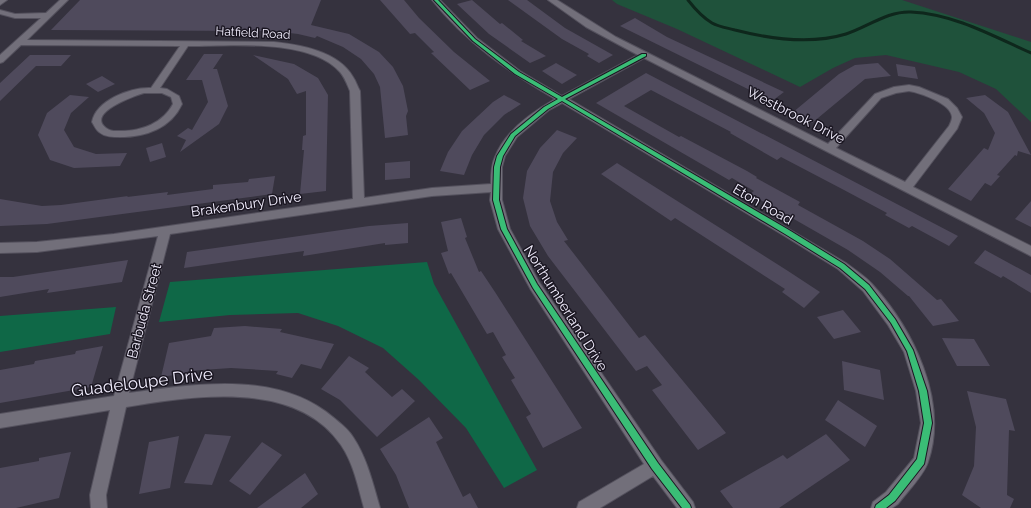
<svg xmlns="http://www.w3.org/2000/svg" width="1031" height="508" font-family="Raleway,sans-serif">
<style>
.green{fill:#1f523b}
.forest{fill:#0f6847}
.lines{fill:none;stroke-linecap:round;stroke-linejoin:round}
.stream{stroke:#0e271c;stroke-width:3}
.building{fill:#4f4a5c}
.street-casing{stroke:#54515d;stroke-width:2}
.street{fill:#726f7a;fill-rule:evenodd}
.cycleway-casing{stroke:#1a1621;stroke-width:2}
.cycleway{fill:#3abd76;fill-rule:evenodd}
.labels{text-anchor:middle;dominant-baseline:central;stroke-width:3;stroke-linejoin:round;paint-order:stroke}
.far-street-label{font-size:12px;fill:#f2eefe;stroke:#1a1621}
.street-label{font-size:14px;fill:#f2eefe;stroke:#1a1621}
.near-street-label{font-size:17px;fill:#f2eefe;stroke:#1a1621}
</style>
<rect width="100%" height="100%" fill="#35323e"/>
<!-- green -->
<path class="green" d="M 612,0 L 902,0 L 1031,42 L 1031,122 L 996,89 L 959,72 L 886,55 L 855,58 L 833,68 L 800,87 L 677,29 L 617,4 Z"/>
<!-- forest -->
<g class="forest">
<path d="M 427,262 L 434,284 L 537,470 L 504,488 L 466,428 L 419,380 L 383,348 L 338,326 L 298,313 L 230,315 L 159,322 L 170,282 Z"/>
<path d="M 116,307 L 110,334 L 0,352 L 0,316 Z"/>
</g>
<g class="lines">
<!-- stream -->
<path class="stream" d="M 688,0 C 695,9 702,17 712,23 C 719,27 728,28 735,30 C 770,39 810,45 846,34 C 868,27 887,11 911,12 C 954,14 993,36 1031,53"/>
</g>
<!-- building -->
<g class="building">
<path d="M 80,0 L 321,0 L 311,25 L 349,34 L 379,52 L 393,67 L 403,86 L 408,111 L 406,116 L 408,135 L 385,138 L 380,87 L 374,74 L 361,59 L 343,47 L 317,36 L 315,38 L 298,34 L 273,31 L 51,30 Z"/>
<path d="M 380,0 L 404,0 L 419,18 L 454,52 L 490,81 L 470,90 L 431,53 L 434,52 L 415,33 L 410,34 Z"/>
<path d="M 472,0 L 500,24 L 502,23 L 523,40 L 521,41 L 546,56 L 530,63 L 489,34 L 457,4 Z"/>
<path d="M 508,0 L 527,0 L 565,28 L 613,55 L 599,63 L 587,56 L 589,54 L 562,39 Z"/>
<path d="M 635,18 L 667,37 L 784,92 L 772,101 L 620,26 Z"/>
<path d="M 204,54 L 223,54 L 213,69 L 217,69 L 228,106 L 219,124 L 180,152 L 186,140 L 177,136 L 188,128 L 192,130 L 208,102 L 202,80 L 186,80 Z"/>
<path d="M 30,55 L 71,55 L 61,66 L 36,66 L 0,101 L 0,83 Z"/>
<path d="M 253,55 L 294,64 L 318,78 L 328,95 L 326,191 L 300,194 L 304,150 L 302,150 L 303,136 L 306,135 L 306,91 L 297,94 L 288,79 Z"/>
<path d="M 556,63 L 577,75 L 562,84 L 542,71 Z"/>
<path d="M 878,63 L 891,76 L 865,79 L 812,123 L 792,113 L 839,74 L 855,65 Z"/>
<path d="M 896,64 L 915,67 L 918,79 L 898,76 Z"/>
<path d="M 646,73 L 958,236 L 949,246 L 912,226 L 909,228 L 885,215 L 887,213 L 844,190 L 781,157 L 777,160 L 730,133 L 731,132 L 651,90 L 624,106 L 679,137 L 681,136 L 747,171 L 757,177 L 756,178 L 800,202 L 798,205 L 863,241 L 890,259 L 937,300 L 941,299 L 959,321 L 933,326 L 909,296 L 908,296 L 880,272 L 848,250 L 750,194 L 754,191 L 732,178 L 729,180 L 596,103 Z"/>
<path d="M 102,76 L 115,84 L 98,92 L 86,84 Z"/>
<path d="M 70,95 L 89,97 L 71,113 L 64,130 L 74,147 L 96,154 L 127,153 L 120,166 L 74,168 L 50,160 L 38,135 L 47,113 Z"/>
<path d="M 504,95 L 521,104 L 504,115 L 484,135 L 472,155 L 464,175 L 440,171 L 448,152 L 462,131 L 493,102 Z"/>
<path d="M 985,95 L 1008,112 L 1031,155 L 1018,151 L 1017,156 L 1015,155 L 997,175 L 1000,176 L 991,186 L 985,183 L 971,201 L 948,189 L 984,148 L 988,150 L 995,133 L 984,113 L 966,98 Z"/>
<path d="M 557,130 L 577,138 L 563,153 L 553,172 L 550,201 L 557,222 L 568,240 L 564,241 L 639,338 L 645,335 L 726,433 L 698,450 L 652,390 L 662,385 L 647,366 L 636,371 L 548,256 L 530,226 L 523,198 L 527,171 L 540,148 Z"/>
<path d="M 162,143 L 166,157 L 150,162 L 146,148 Z"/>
<path d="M 410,161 L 410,178 L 385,180 L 385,163 Z"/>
<path d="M 617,163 L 788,271 L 820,292 L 804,308 L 782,292 L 785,289 L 675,218 L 671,221 L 601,174 Z"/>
<path d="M 275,176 L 272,194 L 47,224 L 0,226 L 0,199 L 42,206 L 61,205 L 128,196 L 127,197 L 168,192 L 167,195 L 213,189 L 213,185 L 248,182 L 249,179 Z"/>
<path d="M 1031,201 L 1031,227 L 1015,219 Z"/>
<path d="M 461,218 L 467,237 L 465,238 L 479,272 L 481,271 L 495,292 L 582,428 L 543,448 L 526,417 L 531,414 L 511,380 L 515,378 L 502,357 L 506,355 L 493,332 L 487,334 L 451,273 L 449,274 L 441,253 L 448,251 L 441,222 Z"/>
<path d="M 408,223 L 408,243 L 385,245 L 385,243 L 303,256 L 304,251 L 184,268 L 187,252 L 369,226 Z"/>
<path d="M 985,250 L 1031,275 L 1031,293 L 1003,276 L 1001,278 L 974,263 Z"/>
<path d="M 128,260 L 122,282 L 47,293 L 49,289 L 0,297 L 0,277 L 13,277 Z"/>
<path d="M 843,310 L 861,332 L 834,339 L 817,317 Z"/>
<path d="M 245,326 L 282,329 L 280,332 L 334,344 L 321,369 L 301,364 L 292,378 L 276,374 L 278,371 L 231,368 L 188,371 L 187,373 L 161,377 L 169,343 L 211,336 L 214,328 Z"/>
<path d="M 942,338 L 974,339 L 990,366 L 957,366 Z"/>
<path d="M 103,346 L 91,387 L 0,403 L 0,370 L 34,364 L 35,361 L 75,354 L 76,351 Z"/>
<path d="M 349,356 L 369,368 L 365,372 L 392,397 L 402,389 L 415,401 L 377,437 L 340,400 L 321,389 Z"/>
<path d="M 842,361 L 880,370 L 884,400 L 844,390 Z"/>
<path d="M 967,391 L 1006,399 L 1015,431 L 1009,430 L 1007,495 L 1014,499 L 1010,508 L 981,508 L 962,495 L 974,466 L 976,427 Z"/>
<path d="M 838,400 L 877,426 L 865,447 L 825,420 Z"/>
<path d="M 429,417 L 443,438 L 436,442 L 463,497 L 470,493 L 478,508 L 409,508 L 396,475 L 380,449 Z"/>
<path d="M 205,434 L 231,436 L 212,485 L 184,483 Z"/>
<path d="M 826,434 L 850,460 L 779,508 L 733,508 L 720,491 L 783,455 L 787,459 Z"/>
<path d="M 179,436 L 170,488 L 139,494 L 149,442 Z"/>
<path d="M 262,442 L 282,455 L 250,495 L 229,481 Z"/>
<path d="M 71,452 L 59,498 L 16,508 L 0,508 L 0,468 L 39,461 L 39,458 Z"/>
<path d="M 305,473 L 318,494 L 301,508 L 257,508 Z"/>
</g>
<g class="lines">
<defs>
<g id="street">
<path d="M 0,0 L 7,0 L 0,5 Z"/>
<path d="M 60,0 L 68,0 L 27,40 L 274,42 C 301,45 338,51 353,77 C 356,81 357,86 360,91 L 364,198 L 432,188 L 491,184 C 491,175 491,165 495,157 C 505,131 532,112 555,99 C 509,72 465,42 432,0 L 440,0 L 477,38 L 520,71 L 562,96 L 638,55 L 586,27 L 548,0 L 557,0 L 616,37 L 828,144 L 875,94 L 894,87 L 909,85 L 919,87 L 948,99 L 957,108 L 962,117 L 957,129 L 913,187 L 1031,246 L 1031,256 L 644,58 L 569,99 L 846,263 C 855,270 865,276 872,284 C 913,329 949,401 928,462 C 924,475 907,492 898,504 L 892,508 L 871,508 L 873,502 L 886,492 L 914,458 L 921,423 L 916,391 L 904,352 L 888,325 L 863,291 L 838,269 L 783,235 L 562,103 L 549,110 L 517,137 L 505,156 L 502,167 L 502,200 L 510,229 L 539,282 L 661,460 L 693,502 L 695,508 L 677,508 L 653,476 L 600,508 L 577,508 L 579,502 L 644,464 L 531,290 L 498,229 L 490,200 L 491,192 L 432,196 L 170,234 L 129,393 C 196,384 278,370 334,418 C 341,424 348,429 353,437 C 367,458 373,484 380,508 L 364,508 C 358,487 354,464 341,445 C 296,379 193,396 126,407 L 106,495 L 107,508 L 91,508 L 90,495 L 110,410 L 0,428 L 0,414 L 114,396 L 158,236 L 37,252 L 0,253 L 0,243 L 37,242 L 114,234 L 353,199 L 350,91 C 347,84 345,78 340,72 C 310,38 230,46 188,46 L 160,88 L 167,89 L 179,96 L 182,104 C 171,128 146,137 120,137 C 113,137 105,137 99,132 C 96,130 94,125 92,122 C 96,100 131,87 151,88 L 180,46 L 21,45 L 3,62 L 0,63 L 0,55 L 41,18 L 15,18 L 0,14 L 0,10 L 15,14 L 46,13 ZM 909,91 C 920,93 951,103 952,117 C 952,120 950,124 949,126 L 905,182 L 836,148 L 881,98 L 896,93 ZM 144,93 L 162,93 L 171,97 L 173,104 C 163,123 142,131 121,131 C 116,131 111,132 106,128 C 86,113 134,96 144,93 Z"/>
</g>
</defs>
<!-- street casing -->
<use href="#street" class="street-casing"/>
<!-- street -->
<use href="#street" class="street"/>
<defs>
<path id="cycleway" d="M 434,0 L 438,0 L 475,39 L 519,72 L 562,97 L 642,54 L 646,54 L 646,56 L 565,99 L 789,230 L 844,264 L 869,285 L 895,319 L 913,350 L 927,391 L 932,423 L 924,464 L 895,501 L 886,508 L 875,508 L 876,505 L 889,495 L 917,459 L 924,423 L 919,391 L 907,351 L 891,323 L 865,289 L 840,268 L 785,234 L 562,101 L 548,109 L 515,136 L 503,156 L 500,167 L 499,200 L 507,229 L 537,284 L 658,463 L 690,505 L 691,508 L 682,508 L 652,469 L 533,288 L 501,229 L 493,200 L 494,167 L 497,156 L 511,134 L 544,107 L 558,99 L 515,74 L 473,41 Z"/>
</defs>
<!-- cycleway casing -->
<use href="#cycleway" class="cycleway-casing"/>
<!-- cycleway -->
<use href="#cycleway" class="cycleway"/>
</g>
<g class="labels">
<!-- far-street labels -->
<g class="far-street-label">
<text transform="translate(253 33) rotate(3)">Hatfield Road</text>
</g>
<!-- street labels -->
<g class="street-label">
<text transform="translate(796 115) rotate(27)">Westbrook Drive</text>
<text transform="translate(246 204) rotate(-8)">Brakenbury Drive</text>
<text transform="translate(763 204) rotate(30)">Eton Road</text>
<text transform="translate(566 308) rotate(58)">Northumberland Drive</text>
<text transform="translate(144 311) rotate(-75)">Barbuda Street</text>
</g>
<!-- near-street labels -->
<g class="near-street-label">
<text transform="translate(142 382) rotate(-7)">Guadeloupe Drive</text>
</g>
</g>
</svg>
